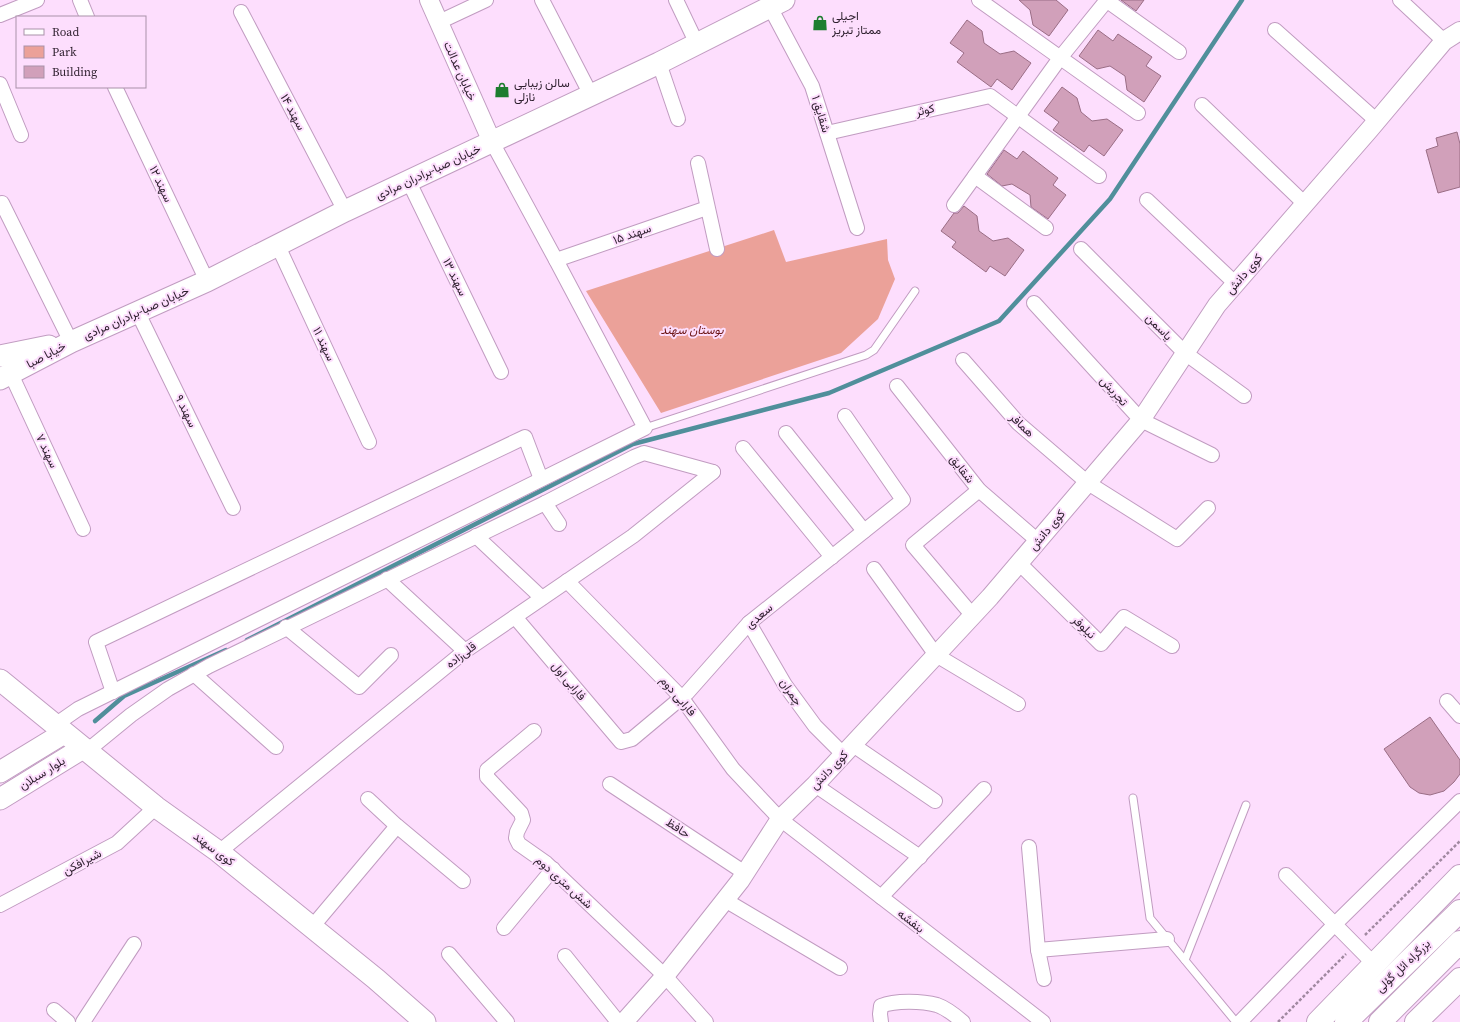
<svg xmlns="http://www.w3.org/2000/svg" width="1460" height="1022" font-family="'Source Serif 4',Vazirmatn,serif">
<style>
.green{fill:#eba199}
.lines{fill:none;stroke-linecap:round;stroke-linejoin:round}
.stream{stroke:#508f9b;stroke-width:4.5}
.building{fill:#d1a0ba;stroke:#9a6d85}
.service-casing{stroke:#c19cc1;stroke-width:9}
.minor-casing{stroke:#c19cc1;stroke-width:16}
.tertiary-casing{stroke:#c19cc1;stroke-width:20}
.secondary-casing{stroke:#c19cc1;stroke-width:23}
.trunk-casing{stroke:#c19cc1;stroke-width:24}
.path{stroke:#a189a1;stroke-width:2.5;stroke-dasharray:3 2;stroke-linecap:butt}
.service{stroke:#fff;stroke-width:7}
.minor{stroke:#fff;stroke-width:14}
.tertiary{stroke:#fff;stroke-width:18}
.secondary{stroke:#fff;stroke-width:21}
.trunk{stroke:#fff;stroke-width:22}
.labels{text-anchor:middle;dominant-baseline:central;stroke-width:4;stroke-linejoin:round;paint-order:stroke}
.poi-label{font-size:12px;fill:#2c1e2c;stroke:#fddefd;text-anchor:start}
.street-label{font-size:12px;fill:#2c1e2c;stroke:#fddefd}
.park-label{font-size:12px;font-style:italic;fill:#6d1616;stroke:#fddefd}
</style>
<rect width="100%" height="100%" fill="#fddefd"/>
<!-- green -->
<path class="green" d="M 774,230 L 786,262 L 887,239 L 888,260 L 895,279 L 878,319 L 841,353 L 661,413 L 586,291 Z"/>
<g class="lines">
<!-- stream -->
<g class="stream">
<path d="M 247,640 L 633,444 L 829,393 L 999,321 L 1110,199 L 1242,0"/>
<path d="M 95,721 L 124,696 L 226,650"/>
</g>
</g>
<!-- building -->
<g class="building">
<path d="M 1019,0 L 1056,0 L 1068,10 L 1049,36 L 1033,25 L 1030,10 Z"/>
<path d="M 1121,0 L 1144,0 L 1136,11 Z"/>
<path d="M 967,20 L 982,31 L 984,43 L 1000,54 L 1014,51 L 1031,63 L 1012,90 L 997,79 L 991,87 L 957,62 L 964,53 L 950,43 Z"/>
<path d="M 1098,30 L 1113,41 L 1118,34 L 1152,57 L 1146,66 L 1161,76 L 1144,102 L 1127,90 L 1125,76 L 1110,66 L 1097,69 L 1079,56 Z"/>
<path d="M 1062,87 L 1077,98 L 1081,112 L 1092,121 L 1107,119 L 1123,130 L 1104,156 L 1089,145 L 1084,152 L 1053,130 L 1059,122 L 1044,111 Z"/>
<path d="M 1457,132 L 1460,144 L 1460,187 L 1438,193 L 1426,150 L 1438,146 L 1436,138 Z"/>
<path d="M 1004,150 L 1017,159 L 1023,151 L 1058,178 L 1053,185 L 1066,195 L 1048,219 L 1031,207 L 1030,195 L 1012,184 L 1002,186 L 987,174 Z"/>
<path d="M 964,206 L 977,216 L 979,231 L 993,241 L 1008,238 L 1024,250 L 1005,276 L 990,266 L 986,272 L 952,247 L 956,242 L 941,231 L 954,213 L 958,213 Z"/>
<path d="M 1430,717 L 1460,760 L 1460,774 L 1454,782 L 1444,791 L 1430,795 L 1419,793 L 1410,787 L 1384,749 Z"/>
</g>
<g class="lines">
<defs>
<g id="service">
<path d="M 645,428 L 866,355 L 874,350 L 915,291"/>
<path d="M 1133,798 L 1150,918 L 1236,1022"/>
<path d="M 1185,960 L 1246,805"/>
</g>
<g id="minor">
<path d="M 80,0 L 87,17"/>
<path d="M 542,0 L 591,95"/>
<path d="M 676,0 L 697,44"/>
<path d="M 979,0 L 1138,113"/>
<path d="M 1106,0 L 1179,52"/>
<path d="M 1400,0 L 1444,41"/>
<path d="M 770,7 L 812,86 L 857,228"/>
<path d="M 241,12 L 345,211"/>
<path d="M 0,15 L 37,0"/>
<path d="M 439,22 L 486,0"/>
<path d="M 1275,30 L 1377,121"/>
<path d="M 659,63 L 678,119"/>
<path d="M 0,84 L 21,135"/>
<path d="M 115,87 L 207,281"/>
<path d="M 1202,105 L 1305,204"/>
<path d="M 827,133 L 990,96 L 1099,176"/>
<path d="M 698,163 L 717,249"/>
<path d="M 975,176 L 1046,228"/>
<path d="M 409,182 L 501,372"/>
<path d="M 1147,200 L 1236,284"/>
<path d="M 2,203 L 71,342"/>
<path d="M 954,205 L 1060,58 L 1107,0"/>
<path d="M 278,246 L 369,442"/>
<path d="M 1081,249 L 1185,353 L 1244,396"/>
<path d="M 556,260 L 707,208"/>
<path d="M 1034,303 L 1141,420 L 1212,455"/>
<path d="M 138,313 L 233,508"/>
<path d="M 963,360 L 1018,423 L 1088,483 L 1177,539 L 1208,508"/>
<path d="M 11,374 L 83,529"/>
<path d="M 897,386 L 979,490 L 1038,541"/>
<path d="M 786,433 L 864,531"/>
<path d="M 743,448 L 832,557"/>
<path d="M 545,503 L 559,524"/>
<path d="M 476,536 L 542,598"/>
<path d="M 1019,563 L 1101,644 L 1124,617 L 1172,646"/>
<path d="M 874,569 L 936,655 L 1018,704"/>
<path d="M 387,579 L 465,651"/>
<path d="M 567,581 L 681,697 L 733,769 L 780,819 L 1043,1022"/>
<path d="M 973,616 L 913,545 L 979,490"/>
<path d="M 515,617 L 621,742 L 632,739 L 687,693 L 749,623 L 903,500 L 845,416"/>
<path d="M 749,623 L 785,685 L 815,726 L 843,754"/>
<path d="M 286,627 L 359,687 L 391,655"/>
<path d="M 194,674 L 276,747"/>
<path d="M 113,692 L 96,642 L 525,437 L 541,479"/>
<path d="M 1447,701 L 1460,716"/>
<path d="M 55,725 L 78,709 L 645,428 L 556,260 L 492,142"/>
<path d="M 534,731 L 487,770 L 487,777 L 521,813 L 523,820 L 517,832 L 516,838 L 519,844 L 546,863 L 665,976 L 706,1022"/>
<path d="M 853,745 L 935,801"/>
<path d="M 87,751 L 131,715 L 168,689 L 209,666 L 545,503 L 634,457 L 644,453 L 713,472"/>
<path d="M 610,784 L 745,873"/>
<path d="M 815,785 L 920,857"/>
<path d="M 368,799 L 397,826 L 463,881"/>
<path d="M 1029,847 L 1038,950 L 1044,979"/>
<path d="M 219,852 L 465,651 L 633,536 L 713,472"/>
<path d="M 1286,875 L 1374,964"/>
<path d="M 881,897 L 984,789"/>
<path d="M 725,900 L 840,968"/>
<path d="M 0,905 L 117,843 L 156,807"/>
<path d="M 312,927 L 397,826"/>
<path d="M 504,928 L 553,869"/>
<path d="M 1038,950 L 1167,939"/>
<path d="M 449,954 L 507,1022"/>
<path d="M 565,956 L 618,1022"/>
<path d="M 54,1010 L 68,1022"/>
<path d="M 83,1022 L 134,944"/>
<path d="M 881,1022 L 880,1014 L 881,1006 C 895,1000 923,1001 937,1005 C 946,1008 956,1016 963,1022"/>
<path d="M 1240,1022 L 1335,924 L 1460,801"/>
</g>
<g id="tertiary">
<path d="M 429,0 L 492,142"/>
<path d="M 624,1022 L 665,976 L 740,881 L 780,819 L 815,785 L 990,597 L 1141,420 L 1217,305 L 1370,129 L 1444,41 L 1460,31"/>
</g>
<g id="secondary">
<path d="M 0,356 L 49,346"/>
<path d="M 0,379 L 71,342 L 207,281 L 345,211 L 659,63 L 784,0"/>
<path d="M 0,680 L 156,807 L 219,852 L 376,979 L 425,1022"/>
<path d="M 0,772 L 64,733"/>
<path d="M 0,799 L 83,748"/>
</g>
<g id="trunk">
<path d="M 1318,1022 L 1460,876"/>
<path d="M 1346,1022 L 1460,911"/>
<path d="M 1380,1022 L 1460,942"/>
<path d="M 1416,1022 L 1460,979"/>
</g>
</defs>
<!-- service casing -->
<use href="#service" class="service-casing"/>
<!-- minor casing -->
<use href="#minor" class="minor-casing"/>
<!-- tertiary casing -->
<use href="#tertiary" class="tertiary-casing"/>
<!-- secondary casing -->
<use href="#secondary" class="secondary-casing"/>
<!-- trunk casing -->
<use href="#trunk" class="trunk-casing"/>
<!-- path -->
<g class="path">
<path d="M 1365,935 L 1460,841"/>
<path d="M 1278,1022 L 1346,954"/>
</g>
<!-- service -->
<use href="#service" class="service"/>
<!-- minor -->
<use href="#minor" class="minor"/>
<!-- tertiary -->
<use href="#tertiary" class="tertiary"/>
<!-- secondary -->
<use href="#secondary" class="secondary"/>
<!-- trunk -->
<use href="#trunk" class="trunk"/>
</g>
<!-- icons -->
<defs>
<symbol id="shop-bare" viewBox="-9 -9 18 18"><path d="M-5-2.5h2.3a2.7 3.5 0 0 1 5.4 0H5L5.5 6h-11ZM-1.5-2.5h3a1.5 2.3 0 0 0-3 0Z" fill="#1d7d2f" stroke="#fddefd" stroke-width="2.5" paint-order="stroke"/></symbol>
</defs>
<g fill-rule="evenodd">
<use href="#shop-bare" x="809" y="12" width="22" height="22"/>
<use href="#shop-bare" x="491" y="79" width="22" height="22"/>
</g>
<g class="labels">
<!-- poi labels -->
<g class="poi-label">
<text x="832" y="16">اجیلی<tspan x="832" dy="14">ممتاز تبریز</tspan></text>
<text x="514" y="83">سالن زیبایی<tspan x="514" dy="14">نازلی</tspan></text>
</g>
<!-- street labels -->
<g class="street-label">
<text transform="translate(460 71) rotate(66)">خیابان عدالت</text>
<text transform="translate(925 110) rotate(-13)">کوثر</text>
<text transform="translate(293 112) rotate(62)">سهند ۱۴</text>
<text transform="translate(821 114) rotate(73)">شقایق ۱</text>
<text transform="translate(428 172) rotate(-25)">خیابان صبا-برادران مرادی</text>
<text transform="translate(161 184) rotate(65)">سهند ۱۲</text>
<text transform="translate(632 234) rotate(-19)">سهند ۱۵</text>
<text transform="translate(1244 274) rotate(-49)">کوی دانش</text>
<text transform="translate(455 277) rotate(64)">سهند ۱۳</text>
<text transform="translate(136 313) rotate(-24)">خیابان صبا-برادران مرادی</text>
<text transform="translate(1159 327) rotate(45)">یاسمن</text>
<text transform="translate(324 344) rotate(65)">سهند ۱۱</text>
<text transform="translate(46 355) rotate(-28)">خیابا صبا</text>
<text transform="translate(1114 391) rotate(48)">تجریش</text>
<text transform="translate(186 411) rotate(64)">سهند ۹</text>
<text transform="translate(1022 425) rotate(44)">همافر</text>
<text transform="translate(47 451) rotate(65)">سهند ۷</text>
<text transform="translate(962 469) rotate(52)">شقایق</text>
<text transform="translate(1047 530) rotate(-50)">کوی دانش</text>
<text transform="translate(759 616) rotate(-41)">سعدی</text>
<text transform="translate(1084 627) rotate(44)">نیلوفر</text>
<text transform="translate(461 655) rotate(-37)">قلی‌زاده</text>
<text transform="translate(569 681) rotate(50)">فارابی اول</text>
<text transform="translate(791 692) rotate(56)">چمران</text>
<text transform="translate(678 696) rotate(49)">فارابی دوم</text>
<text transform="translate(829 770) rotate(-46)">کوی دانش</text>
<text transform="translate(42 773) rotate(-32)">بلوار سبلان</text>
<text transform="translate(678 828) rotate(33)">حافظ</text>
<text transform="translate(214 849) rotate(37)">کوی سهند</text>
<text transform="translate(82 862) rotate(-28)">شیر‌افکن</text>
<text transform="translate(564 882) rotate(42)">شش متری دوم</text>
<text transform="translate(911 921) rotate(38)">بنفشه</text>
<text transform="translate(1403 966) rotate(-44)">بزرگراه ائل گؤلی</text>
</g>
<!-- park labels -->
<g class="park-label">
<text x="692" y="330">بوستان سهند</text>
</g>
</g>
<!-- legend -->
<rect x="16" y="16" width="130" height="72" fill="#fddefd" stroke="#a991a9"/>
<rect x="24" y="29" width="20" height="6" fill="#ffffff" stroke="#a991a9"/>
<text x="52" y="36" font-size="12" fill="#2c1e2c">Road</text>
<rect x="24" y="46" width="20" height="12" fill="#eba199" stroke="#a991a9"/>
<text x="52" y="56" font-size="12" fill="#2c1e2c">Park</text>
<rect x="24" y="66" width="20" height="12" fill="#d1a0ba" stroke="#a991a9"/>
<text x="52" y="76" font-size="12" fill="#2c1e2c">Building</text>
</svg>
